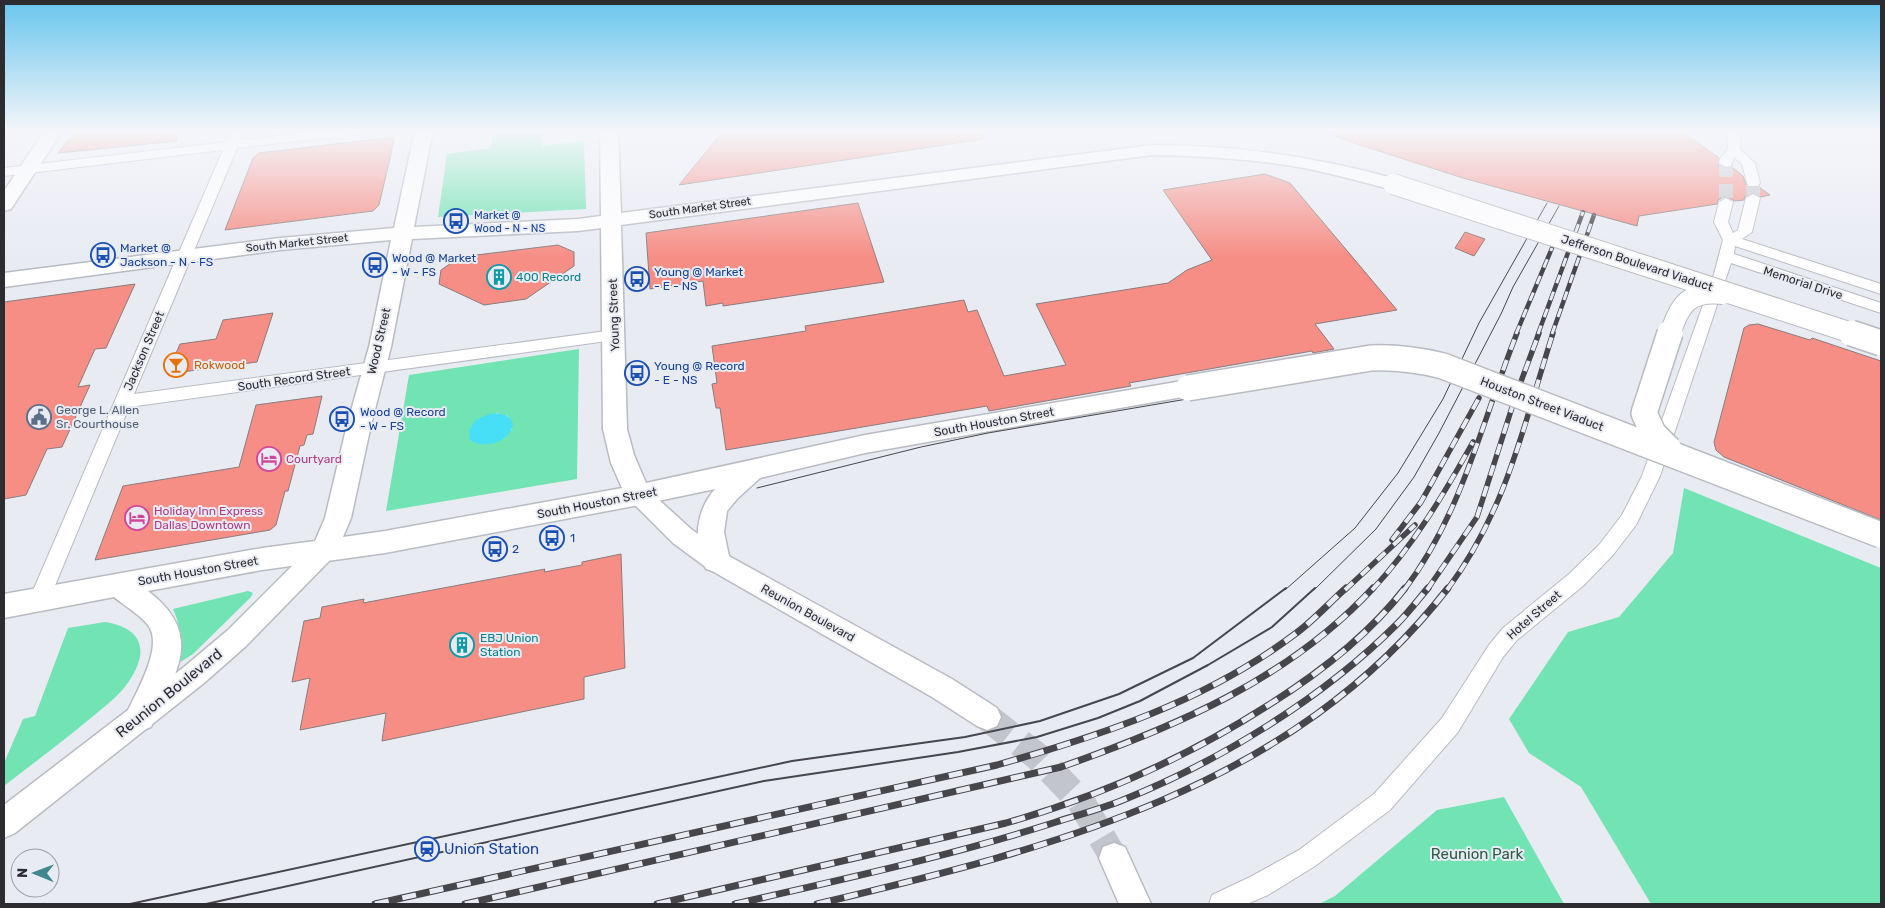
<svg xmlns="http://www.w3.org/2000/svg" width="1885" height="908" font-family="Rubik,sans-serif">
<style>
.green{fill:#72e3b3;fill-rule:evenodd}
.water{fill:#46dff5}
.building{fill:#f68e86;stroke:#877d7c}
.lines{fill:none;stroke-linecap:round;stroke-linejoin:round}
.minor-tunnel{stroke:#c3c5cc;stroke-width:14;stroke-dasharray:14 7;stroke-linecap:butt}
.tertiary-tunnel{stroke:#c3c5cc;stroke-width:28;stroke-dasharray:28 14;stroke-linecap:butt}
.minor-casing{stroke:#b9bbc3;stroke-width:2}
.tertiary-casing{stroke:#b9bbc3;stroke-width:3}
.secondary-casing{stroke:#b9bbc3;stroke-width:3}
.minor{fill:#fff;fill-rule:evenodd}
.tertiary{fill:#fff;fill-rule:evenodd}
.secondary{fill:#fff;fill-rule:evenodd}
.tram-far1{stroke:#46464b;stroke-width:1}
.tram{stroke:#46464b;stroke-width:2}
.rail-far2-casing{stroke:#46464b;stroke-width:4.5}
.rail-far1-casing{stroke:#46464b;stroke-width:5.5}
.rail-casing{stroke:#46464b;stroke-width:7}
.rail-far2{stroke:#e9ebf3;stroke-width:3;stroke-dasharray:9;stroke-linecap:butt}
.rail-far1{stroke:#e9ebf3;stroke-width:4;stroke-dasharray:11;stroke-linecap:butt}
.rail{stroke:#e9ebf3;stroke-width:5;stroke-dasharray:14;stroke-linecap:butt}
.secondary-bridge-far1-casing{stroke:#b9bbc3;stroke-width:22;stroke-linecap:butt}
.secondary-bridge-casing{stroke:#b9bbc3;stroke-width:28;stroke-linecap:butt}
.secondary-bridge-far1{stroke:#fff;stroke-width:20}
.secondary-bridge{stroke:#fff;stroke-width:25}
.labels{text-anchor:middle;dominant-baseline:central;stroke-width:4;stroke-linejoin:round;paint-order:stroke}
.far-street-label{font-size:11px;fill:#2d2d31;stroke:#e9ebf3}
.far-transit-label{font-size:11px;fill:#164399;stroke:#e9ebf3;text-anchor:start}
.transit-label{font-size:12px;fill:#164399;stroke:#e9ebf3;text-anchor:start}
.street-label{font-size:12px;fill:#2d2d31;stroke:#e9ebf3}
.culture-label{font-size:12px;fill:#0d838f;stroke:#e9ebf3;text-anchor:start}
.food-label{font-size:12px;fill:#c56008;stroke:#e9ebf3;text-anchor:start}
.service-label{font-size:12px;fill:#4e5e75;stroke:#e9ebf3;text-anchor:start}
.hotel-label{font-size:12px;fill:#b23c85;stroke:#e9ebf3;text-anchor:start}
.near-street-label{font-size:15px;fill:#2d2d31;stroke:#e9ebf3}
.near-transit-label{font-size:15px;fill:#164399;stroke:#e9ebf3;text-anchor:start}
.near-park-label{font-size:15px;fill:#2c5b47;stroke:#e9ebf3}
</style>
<rect width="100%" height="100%" fill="#e9ebf3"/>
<!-- green -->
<g class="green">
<path d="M 493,130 L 543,130 L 542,146 L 584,141 L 586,209 L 438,217 L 447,154 L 491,148 Z"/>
<path d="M 579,349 L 577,479 L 386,511 L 409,375 ZM 496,413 L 508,416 L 512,429 L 503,439 Z"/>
<path d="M 1684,488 L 1881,568 L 1881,904 L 1651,904 L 1581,787 L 1529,753 L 1509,719 L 1568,632 L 1619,617 L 1673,553 Z"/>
<path d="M 248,591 L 253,593 L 251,597 L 193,654 L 174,666 C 181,643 183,632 173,609 Z"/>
<path d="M 105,622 C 149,629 148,658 124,688 C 113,701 99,711 86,722 C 59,744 31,765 4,786 L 4,763 L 23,719 L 35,716 L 68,628 Z"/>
<path d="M 1504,797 L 1564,904 L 1319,904 L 1335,896 L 1437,810 Z"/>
</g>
<!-- water -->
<path class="water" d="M 489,414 C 499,413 509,413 513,424 C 510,442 485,450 470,440 L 469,430 L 476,420 Z"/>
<!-- building -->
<g class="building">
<path d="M 76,130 L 176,130 L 177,141 L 58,153 Z"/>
<path d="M 724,130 L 983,130 L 984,139 L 679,185 Z"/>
<path d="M 1324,130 L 1681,130 L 1719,158 L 1718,165 L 1725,169 L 1732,167 L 1743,176 L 1747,187 L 1759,187 L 1770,195 L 1761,197 L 1752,192 L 1745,196 L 1744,200 L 1735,201 L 1725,196 L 1718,200 L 1717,204 L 1639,216 L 1637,226 L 1463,178 L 1363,146 L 1324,132 Z"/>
<path d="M 395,137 L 379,205 L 373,211 L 225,230 L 253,158 L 259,153 Z"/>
<path d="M 1265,174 L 1290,183 L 1397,310 L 1315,324 L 1334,349 L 1313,353 L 1312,351 L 1129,383 L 1131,386 L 989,411 L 987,406 L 726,450 L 720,408 L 716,408 L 712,384 L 717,383 L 712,346 L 806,331 L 805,326 L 964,300 L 968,312 L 977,310 L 1004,376 L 1066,365 L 1036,304 L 1168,283 L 1187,270 L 1212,260 L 1163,190 Z"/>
<path d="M 858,203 L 884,282 L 723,306 L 723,303 L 706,306 L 703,281 L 650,289 L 646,233 Z"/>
<path d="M 1465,232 L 1485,239 L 1474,256 L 1455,248 Z"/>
<path d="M 558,245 L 574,252 L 574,266 L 526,299 L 484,305 L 439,284 L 441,270 L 460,257 Z"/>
<path d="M 135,284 L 106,348 L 95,349 L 78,387 L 90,385 L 62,447 L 47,449 L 26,495 L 4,499 L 4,302 Z"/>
<path d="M 273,313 L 257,362 L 167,374 L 180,344 L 216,339 L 223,320 Z"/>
<path d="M 1758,324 L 1810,340 L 1812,338 L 1881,361 L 1881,520 L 1724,457 L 1716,450 L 1714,442 L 1744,328 L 1749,325 Z"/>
<path d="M 322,396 L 313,434 L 307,435 L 304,445 L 300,446 L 288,491 L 285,491 L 276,525 L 270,530 L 95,560 L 123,486 L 239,467 L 256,405 Z"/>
<path d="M 621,554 L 625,668 L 584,677 L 584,699 L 382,741 L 386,713 L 300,730 L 310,678 L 292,682 L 304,621 L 320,618 L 322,607 L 364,599 L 363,603 L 545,569 L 544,572 L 582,565 L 582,562 Z"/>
</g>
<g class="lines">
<!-- minor-tunnel -->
<g class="minor-tunnel">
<path d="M 1726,163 L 1726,202"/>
<path d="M 1753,183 L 1753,198"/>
</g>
<!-- tertiary-tunnel -->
<path class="tertiary-tunnel" d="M 987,717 L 1038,757 L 1081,802 L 1114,858"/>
<defs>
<g id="minor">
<path d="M 232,130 L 244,130 L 240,140 L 330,130 L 367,130 L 361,134 L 237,148 L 134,394 L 614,330 L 620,331 L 622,335 L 620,339 L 614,340 L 129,407 L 49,600 L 46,606 L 39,608 L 32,606 L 29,600 L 223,150 L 4,176 L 4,168 L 227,142 Z"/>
<path d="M 1728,130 L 1740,130 L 1740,149 L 1755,163 L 1760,183 L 1758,186 L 1748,186 L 1742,164 L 1734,157 L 1731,166 L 1726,167 L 1719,163 L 1720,159 L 1728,149 Z"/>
<path d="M 1753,194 L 1760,198 L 1752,232 L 1742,239 L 1881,284 L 1881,294 L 1735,246 L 1734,254 L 1881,303 L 1881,313 L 1731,263 L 1660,476 L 1636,525 L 1613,555 L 1583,586 L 1517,640 L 1503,657 L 1458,732 L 1390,810 L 1315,866 L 1268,895 L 1247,904 L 1209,904 L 1212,895 L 1250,877 L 1299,850 L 1374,794 L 1442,718 L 1489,645 L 1503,628 L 1569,574 L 1599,545 L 1622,515 L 1642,476 L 1714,274 L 1723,240 L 1714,222 L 1719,202 L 1726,198 L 1733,202 L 1728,222 L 1733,233 L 1738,230 L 1746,198 Z"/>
</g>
<g id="tertiary">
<path d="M 639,486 L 647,489 L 691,529 L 725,554 L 952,679 L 997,708 L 1001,717 L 997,726 L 987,730 L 977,726 L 932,697 L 707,568 L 673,543 L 631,501 L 627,495 L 631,489 Z"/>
<path d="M 324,540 L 333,543 L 336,550 L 333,557 L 246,646 L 204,683 L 15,833 L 4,838 L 4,805 L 184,667 L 228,630 L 315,543 Z"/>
<path d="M 1114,843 L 1125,847 L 1151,904 L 1119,904 L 1099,858 L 1103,847 Z"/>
</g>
<g id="secondary">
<path d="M 45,130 L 63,130 L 11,209 L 4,211 L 4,191 Z"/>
<path d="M 415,130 L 433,130 L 414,227 L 578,219 L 601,216 L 600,130 L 618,130 L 621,213 L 1152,145 C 1237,145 1318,157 1400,180 L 1403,184 L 1400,188 L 1393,190 C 1363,182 1334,174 1304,168 C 1254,159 1203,156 1152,155 L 621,225 L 627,429 L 634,455 L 646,483 L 865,435 L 1188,380 L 1196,382 L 1200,388 L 1196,394 L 1188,396 L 865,453 L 760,478 L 737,499 L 727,511 L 724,532 L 730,561 L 726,569 L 716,572 L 706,569 C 693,542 695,512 715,489 L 639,505 L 385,553 L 262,570 L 148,591 C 206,635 175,674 151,727 L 140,731 L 129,727 L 125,717 C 134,695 165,647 148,625 C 139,614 125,606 114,597 L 4,618 L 4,594 L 262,548 L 315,541 L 325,518 L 347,425 L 369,347 L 391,240 L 280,250 L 4,287 L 4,273 L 280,238 L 394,228 ZM 601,228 L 603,429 L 611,463 L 622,488 L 385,531 L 343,537 L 351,518 L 371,425 L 391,347 L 412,239 L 578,231 Z"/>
</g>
</defs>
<!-- minor casing -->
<use href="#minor" class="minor-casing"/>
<!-- tertiary casing -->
<use href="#tertiary" class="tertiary-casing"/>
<!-- secondary casing -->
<use href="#secondary" class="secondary-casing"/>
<!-- minor -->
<use href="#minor" class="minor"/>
<!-- tertiary -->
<use href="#tertiary" class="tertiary"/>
<!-- secondary -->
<use href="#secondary" class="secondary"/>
<!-- tram-far1 -->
<g class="tram-far1">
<path d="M 757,488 L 921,447 L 988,433 L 1357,370 C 1394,368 1429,373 1464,384 L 1881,547"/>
<path d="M 1285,590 L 1355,528 L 1398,473 L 1443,399 L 1479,323 L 1547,203"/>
<path d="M 1314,590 L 1376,529 L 1414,477 L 1439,433 L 1501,314 L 1513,287 L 1559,206"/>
</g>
<!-- tram -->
<g class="tram">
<path d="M 130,904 L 792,761 L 965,737 L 1040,721 L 1119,694 L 1193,658 L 1286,588"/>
<path d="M 206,904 L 764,781 L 958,752 L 1037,737 L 1098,718 L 1140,701 L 1208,665 L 1272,627 L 1315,588"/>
</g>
<defs>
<g id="rail-far2">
<path d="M 1516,334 L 1552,248"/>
<path d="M 1538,334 L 1583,212"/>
<path d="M 1552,334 L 1594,215"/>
</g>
<g id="rail-far1">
<path d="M 1392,540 L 1421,502 L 1479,398"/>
<path d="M 1345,590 L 1415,525"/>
<path d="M 1372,590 C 1413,546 1444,494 1473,442"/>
<path d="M 1404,590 C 1462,514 1482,421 1517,333"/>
<path d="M 1427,590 L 1477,517 L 1516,395 L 1539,333"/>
<path d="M 1447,590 C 1507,509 1523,427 1553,333"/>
</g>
<g id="rail">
<path d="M 375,904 L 997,765 C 1102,735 1206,701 1295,634 C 1313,621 1329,603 1346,588"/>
<path d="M 465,904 L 1061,767 C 1175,727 1289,679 1373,588"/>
<path d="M 657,904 L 1006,823 C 1101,796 1184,759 1267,706 C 1318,674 1368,636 1405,588"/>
<path d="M 735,904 C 843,879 951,856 1056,822 C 1078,815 1101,809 1123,800 C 1220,761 1323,698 1397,624 C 1408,613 1418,600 1428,588"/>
<path d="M 817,904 C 1051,848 1292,789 1448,588"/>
</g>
</defs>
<!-- rail-far2 casing -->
<use href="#rail-far2" class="rail-far2-casing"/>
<!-- rail-far1 casing -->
<use href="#rail-far1" class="rail-far1-casing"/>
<!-- rail casing -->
<use href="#rail" class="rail-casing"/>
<!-- rail-far2 -->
<use href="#rail-far2" class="rail-far2"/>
<!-- rail-far1 -->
<use href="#rail-far1" class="rail-far1"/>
<!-- rail -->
<use href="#rail" class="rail"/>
<defs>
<g id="secondary-bridge-far1">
<path d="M 1393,184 L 1855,334"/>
<path d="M 1670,334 C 1680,304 1688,291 1723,294"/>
</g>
<g id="secondary-bridge">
<path d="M 1851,333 L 1881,343"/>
<path d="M 1188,388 L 1371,358 C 1396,357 1419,360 1443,366 L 1881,535"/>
<path d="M 1669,449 L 1653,433 L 1644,413 L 1670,333"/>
</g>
</defs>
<!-- secondary-bridge-far1 casing -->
<use href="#secondary-bridge-far1" class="secondary-bridge-far1-casing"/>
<!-- secondary-bridge casing -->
<use href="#secondary-bridge" class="secondary-bridge-casing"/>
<!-- secondary-bridge-far1 -->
<use href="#secondary-bridge-far1" class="secondary-bridge-far1"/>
<!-- secondary-bridge -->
<use href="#secondary-bridge" class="secondary-bridge"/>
</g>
<!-- sky -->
<linearGradient id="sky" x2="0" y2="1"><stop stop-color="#67c5ed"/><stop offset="0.51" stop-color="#f5f6fa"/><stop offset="1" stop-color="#f5f6fa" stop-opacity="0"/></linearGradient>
<rect width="1885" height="257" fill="url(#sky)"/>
<!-- icons -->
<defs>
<symbol id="bus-ring" viewBox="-11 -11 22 22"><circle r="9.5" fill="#e9ebf3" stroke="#1a4fb4" stroke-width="1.5"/><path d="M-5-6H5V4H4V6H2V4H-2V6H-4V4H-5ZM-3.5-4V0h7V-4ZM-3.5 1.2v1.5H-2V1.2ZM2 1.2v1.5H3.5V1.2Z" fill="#1a4fb4"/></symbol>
<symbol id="building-ring" viewBox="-11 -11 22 22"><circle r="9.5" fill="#e9ebf3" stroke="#0f9aa8" stroke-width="1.5"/><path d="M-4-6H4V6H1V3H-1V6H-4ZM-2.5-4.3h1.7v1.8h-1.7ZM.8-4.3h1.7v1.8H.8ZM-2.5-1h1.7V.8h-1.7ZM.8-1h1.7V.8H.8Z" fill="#0f9aa8"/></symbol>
<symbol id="bar-ring" viewBox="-11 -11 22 22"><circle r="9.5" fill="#e9ebf3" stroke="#e8710a" stroke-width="1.5"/><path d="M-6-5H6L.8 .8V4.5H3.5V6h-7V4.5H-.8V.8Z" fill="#e8710a"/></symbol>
<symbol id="civic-ring" viewBox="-11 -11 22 22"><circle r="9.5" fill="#e9ebf3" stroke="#5c6f8a" stroke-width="1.5"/><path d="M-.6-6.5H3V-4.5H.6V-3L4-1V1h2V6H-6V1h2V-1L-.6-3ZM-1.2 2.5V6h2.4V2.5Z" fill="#5c6f8a"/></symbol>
<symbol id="hotel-ring" viewBox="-11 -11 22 22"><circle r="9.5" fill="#e9ebf3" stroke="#d1479c" stroke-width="1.5"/><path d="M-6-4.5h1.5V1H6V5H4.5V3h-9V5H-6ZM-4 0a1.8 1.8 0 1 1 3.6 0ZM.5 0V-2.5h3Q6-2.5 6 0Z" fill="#d1479c"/></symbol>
<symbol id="station-ring" viewBox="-11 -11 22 22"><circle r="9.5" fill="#e9ebf3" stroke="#1a4fb4" stroke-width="1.5"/><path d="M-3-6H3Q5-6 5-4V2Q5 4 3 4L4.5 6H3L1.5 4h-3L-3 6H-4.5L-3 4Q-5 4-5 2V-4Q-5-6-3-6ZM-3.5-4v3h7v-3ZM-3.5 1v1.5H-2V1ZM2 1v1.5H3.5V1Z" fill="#1a4fb4"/></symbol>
</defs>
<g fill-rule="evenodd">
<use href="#bus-ring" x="442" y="207" width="28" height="28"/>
<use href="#bus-ring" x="89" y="241" width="28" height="28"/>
<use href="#bus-ring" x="361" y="251" width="28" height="28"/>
<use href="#building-ring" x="485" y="263" width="28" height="28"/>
<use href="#bus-ring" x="623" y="265" width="28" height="28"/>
<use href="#bar-ring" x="162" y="351" width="28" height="28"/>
<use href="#bus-ring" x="623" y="359" width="28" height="28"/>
<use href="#civic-ring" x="25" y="403" width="28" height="28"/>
<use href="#bus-ring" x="328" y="405" width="28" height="28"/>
<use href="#hotel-ring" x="255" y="445" width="28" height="28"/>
<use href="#hotel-ring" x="123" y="504" width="28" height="28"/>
<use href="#bus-ring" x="538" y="524" width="28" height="28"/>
<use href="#bus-ring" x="481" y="535" width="28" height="28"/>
<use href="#building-ring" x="448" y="631" width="28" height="28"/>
<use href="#station-ring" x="413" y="835" width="28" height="28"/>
</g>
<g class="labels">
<!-- far-street labels -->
<g class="far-street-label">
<text transform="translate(700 208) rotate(-8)">South Market Street</text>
<text transform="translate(297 243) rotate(-6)">South Market Street</text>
</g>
<!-- far-transit labels -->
<g class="far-transit-label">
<text x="474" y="215">Market @<tspan x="474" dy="13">Wood - N - NS</tspan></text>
</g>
<!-- transit labels -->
<g class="transit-label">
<text x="120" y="248">Market @<tspan x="120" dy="14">Jackson - N - FS</tspan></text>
<text x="392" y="258">Wood @ Market<tspan x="392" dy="14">- W - FS</tspan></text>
<text x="654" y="272">Young @ Market<tspan x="654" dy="14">- E - NS</tspan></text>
<text x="654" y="366">Young @ Record<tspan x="654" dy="14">- E - NS</tspan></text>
<text x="360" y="412">Wood @ Record<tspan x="360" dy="14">- W - FS</tspan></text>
<text x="570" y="538">1</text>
<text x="512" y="549">2</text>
</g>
<!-- street labels -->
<g class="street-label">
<text transform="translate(1637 263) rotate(18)">Jefferson Boulevard Viaduct</text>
<text transform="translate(1803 283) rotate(18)">Memorial Drive</text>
<text transform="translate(614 315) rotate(-92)">Young Street</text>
<text transform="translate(379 341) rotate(-77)">Wood Street</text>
<text transform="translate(144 351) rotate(-67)">Jackson Street</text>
<text transform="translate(294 379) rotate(-8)">South Record Street</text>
<text transform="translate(1542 404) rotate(21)">Houston Street Viaduct</text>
<text transform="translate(994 422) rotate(-10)">South Houston Street</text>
<text transform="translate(597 503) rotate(-11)">South Houston Street</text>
<text transform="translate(198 571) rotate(-10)">South Houston Street</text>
<text transform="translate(808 613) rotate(29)">Reunion Boulevard</text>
<text transform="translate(1534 615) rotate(-41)">Hotel Street</text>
</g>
<!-- culture labels -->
<g class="culture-label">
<text x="516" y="277">400 Record</text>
<text x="480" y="638">EBJ Union<tspan x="480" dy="14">Station</tspan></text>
</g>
<!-- food labels -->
<g class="food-label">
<text x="194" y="365">Rokwood</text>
</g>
<!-- service labels -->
<g class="service-label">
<text x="56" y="410">George L. Allen<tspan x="56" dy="14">Sr. Courthouse</tspan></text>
</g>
<!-- hotel labels -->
<g class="hotel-label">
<text x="286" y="459">Courtyard</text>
<text x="154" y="511">Holiday Inn Express<tspan x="154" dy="14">Dallas Downtown</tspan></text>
</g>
<!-- near-street labels -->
<g class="near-street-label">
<text transform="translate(169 693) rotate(-39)">Reunion Boulevard</text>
</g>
<!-- near-transit labels -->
<g class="near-transit-label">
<text x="444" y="849">Union Station</text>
</g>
<!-- near-park labels -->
<g class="near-park-label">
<text x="1477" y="854">Reunion Park</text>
</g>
</g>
<!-- border -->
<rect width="1885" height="908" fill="none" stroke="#2d2d31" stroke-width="10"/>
<!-- north arrow -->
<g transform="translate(35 873) rotate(271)"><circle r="24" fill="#e9ebf3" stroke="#9e9fa5"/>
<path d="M0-4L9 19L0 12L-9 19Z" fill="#40888d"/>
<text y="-8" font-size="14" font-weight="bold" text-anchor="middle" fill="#2d2d31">N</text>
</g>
</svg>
